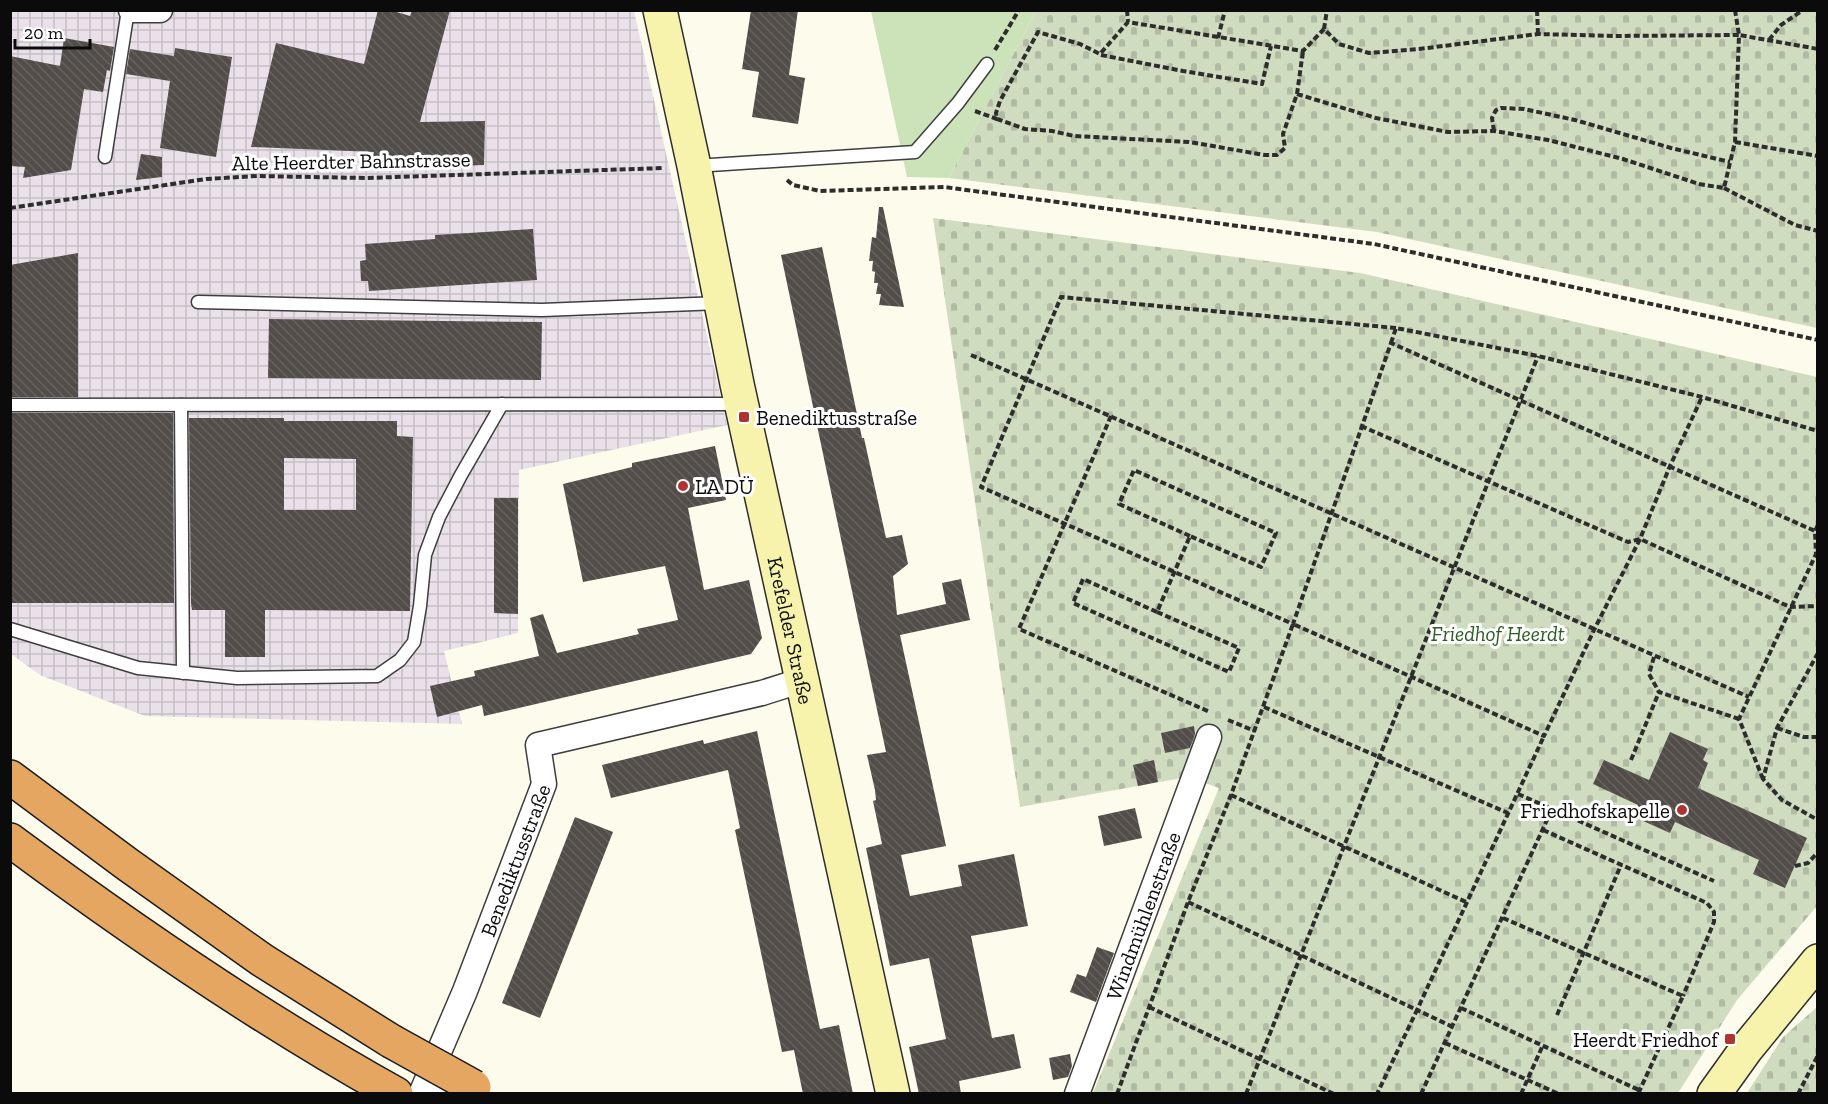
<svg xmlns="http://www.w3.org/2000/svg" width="1828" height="1104" font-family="'Zilla Slab',serif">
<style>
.industrial{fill:url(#industrial-grid)}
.grass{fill:#cce3b9}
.cemetery{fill:url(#cemetery-stones)}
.building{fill:url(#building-back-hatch);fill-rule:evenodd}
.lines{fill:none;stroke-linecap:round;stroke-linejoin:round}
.lane-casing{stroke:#3e3e3e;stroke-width:15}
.street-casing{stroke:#3e3e3e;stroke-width:27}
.secondary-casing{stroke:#2d2d2d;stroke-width:36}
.highway-casing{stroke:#1c1c1c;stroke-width:36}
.path{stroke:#2d2d2d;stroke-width:4;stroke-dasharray:6 3;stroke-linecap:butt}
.lane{stroke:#fff;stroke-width:12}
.street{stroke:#fff;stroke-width:24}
.secondary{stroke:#f7f3ac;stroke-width:33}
.highway{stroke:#e5a661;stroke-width:33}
.highway-bridge-casing{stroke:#1c1c1c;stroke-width:36;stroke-linecap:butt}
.highway-bridge{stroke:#e5a661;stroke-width:33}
.poi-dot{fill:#ac3532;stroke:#fff;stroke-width:2}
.labels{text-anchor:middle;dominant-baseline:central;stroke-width:6;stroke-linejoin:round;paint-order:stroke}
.street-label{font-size:21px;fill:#0b0b0b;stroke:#fff}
.poi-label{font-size:21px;fill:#0b0b0b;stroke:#fff;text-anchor:start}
.park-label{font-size:21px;font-style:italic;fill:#2a5b23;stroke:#fff}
</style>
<defs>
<pattern id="industrial-grid" width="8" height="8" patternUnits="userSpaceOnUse" patternTransform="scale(1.5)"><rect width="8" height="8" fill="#e9e0e9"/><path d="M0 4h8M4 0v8" fill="none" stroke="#c6bfc6"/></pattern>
<pattern id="cemetery-stones" width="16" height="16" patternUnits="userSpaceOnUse" patternTransform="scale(1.5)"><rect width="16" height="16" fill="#d0dcbf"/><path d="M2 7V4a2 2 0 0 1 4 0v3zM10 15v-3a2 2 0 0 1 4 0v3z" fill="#b1bba3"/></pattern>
<pattern id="building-back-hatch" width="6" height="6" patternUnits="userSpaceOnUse" patternTransform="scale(1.5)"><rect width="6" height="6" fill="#524d49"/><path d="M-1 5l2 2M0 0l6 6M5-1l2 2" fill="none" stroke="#66625f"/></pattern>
</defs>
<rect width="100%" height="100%" fill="#fdfbeb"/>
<!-- industrial -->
<path class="industrial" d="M 11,11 L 634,11 L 727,425 L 519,470 L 518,633 L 444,651 L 462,724 L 145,716 L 40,675 L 11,654 Z"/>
<!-- grass -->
<path class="grass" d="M 871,11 L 1036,11 L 949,178 L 907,177 Z"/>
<!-- cemetery -->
<g class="cemetery">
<path d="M 1036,11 L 1817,11 L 1817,328 L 1377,232 L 949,178 Z"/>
<path d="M 933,218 L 1360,273 L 1817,377 L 1817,906 L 1737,1000 L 1678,1093 L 1093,1093 L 1219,788 L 1188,777 L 1020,807 Z"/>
<path d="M 1817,1007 L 1817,1093 L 1747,1093 L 1783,1037 Z"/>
</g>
<!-- building -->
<g class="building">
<path d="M 378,10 L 390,10 L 410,16 L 412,10 L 450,10 L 420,122 L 485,121 L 484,165 L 370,169 L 374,152 L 251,147 L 276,43 L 364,64 Z"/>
<path d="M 751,10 L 798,10 L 789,75 L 805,78 L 798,124 L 752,117 L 759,72 L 742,69 Z"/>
<path d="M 64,38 L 114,47 L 110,71 L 107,70 L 103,92 L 84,89 L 71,170 L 23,178 L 25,167 L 10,166 L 10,56 L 60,66 Z"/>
<path d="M 175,48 L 232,57 L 216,157 L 160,148 L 170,81 L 126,74 L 130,49 L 174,56 Z"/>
<path d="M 141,154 L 162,157 L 162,177 L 136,180 Z"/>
<path d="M 879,207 L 883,207 L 904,307 L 879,305 L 881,294 L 876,294 L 878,283 L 874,283 L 875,272 L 872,271 L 873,261 L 869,261 L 872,237 L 876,238 Z"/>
<path d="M 533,229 L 537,280 L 369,291 L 368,281 L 361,281 L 360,261 L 366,260 L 365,244 L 435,239 L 435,235 Z"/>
<path d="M 822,247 L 862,438 L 864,438 L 886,538 L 902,535 L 908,564 L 893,576 L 897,615 L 946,604 L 942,583 L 961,579 L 970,620 L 900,635 L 946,846 L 901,855 L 910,896 L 962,886 L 958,865 L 1014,854 L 1028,926 L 971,936 L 992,1038 L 1014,1034 L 1021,1068 L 959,1081 L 961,1094 L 919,1094 L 909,1047 L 946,1039 L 929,958 L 890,966 L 866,848 L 882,844 L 873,801 L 876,800 L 875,790 L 867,755 L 886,752 L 781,255 Z"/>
<path d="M 78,253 L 78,397 L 10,397 L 10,265 Z"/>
<path d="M 269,319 L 542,322 L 541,380 L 268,378 Z"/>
<path d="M 10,413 L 173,413 L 174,603 L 10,603 Z"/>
<path d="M 189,418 L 284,418 L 284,421 L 397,421 L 397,436 L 413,437 L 410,611 L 265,610 L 265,657 L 225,657 L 225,610 L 192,610 L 191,603 ZM 284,458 L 356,459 L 356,510 L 284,510 Z"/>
<path d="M 715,446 L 726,500 L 688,508 L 704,590 L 749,580 L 762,638 L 751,654 L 484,716 L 482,705 L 437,717 L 430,686 L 475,676 L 474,671 L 539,656 L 530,618 L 543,614 L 557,653 L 639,634 L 637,629 L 678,620 L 665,566 L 583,582 L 563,484 L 632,467 L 632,463 Z"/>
<path d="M 494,498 L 518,498 L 518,614 L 494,613 Z"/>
<path d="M 1194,726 L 1195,734 L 1190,748 L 1165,753 L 1161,733 Z"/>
<path d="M 757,731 L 820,1029 L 839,1025 L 853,1094 L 803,1094 L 794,1050 L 782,1052 L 735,830 L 740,828 L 728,770 L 611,798 L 602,765 L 703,740 L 704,744 Z"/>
<path d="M 1670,732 L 1708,749 L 1703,760 L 1708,763 L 1698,788 L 1807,838 L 1785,888 L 1753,874 L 1759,860 L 1675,822 L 1670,833 L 1632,816 L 1638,805 L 1593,784 L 1604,760 L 1649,780 Z"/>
<path d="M 1154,760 L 1158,782 L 1138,786 L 1133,765 Z"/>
<path d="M 1135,808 L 1142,838 L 1104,846 L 1098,816 Z"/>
<path d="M 575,817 L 613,832 L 540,1018 L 502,1003 Z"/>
<path d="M 1097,947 L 1114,953 L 1096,1002 L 1070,992 L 1077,974 L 1086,977 Z"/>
<path d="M 1070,1054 L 1072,1066 L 1068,1077 L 1053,1080 L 1049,1058 Z"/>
</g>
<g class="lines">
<defs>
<g id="lane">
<path d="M 105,157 L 128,10"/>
<path d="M 695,166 L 915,152 L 958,103 L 987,64"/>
<path d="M 198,302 L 542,310 L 720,303"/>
<path d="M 10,405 L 740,404"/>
<path d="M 181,405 L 183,673"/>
<path d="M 10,629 L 138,668 L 237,678 L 377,676 L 400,660 L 414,642 L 420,606 L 425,555 L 439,517 L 461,475 L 502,404"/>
<path d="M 424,1084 L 443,1094"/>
</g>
<g id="street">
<path d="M 131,10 L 160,10"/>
<path id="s1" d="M 421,1094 L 465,991 L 544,784 L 538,745 L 762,693 L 803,680"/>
<path id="s2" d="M 1077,1094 L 1209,737"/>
</g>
<g id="secondary">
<path id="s3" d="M 660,10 L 694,166 L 737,384 L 893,1094"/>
<path d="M 1714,1094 L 1747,1048 L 1818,961"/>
</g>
<g id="highway">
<path d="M 10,777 L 127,864 L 262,960 L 391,1041"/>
<path d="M 10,840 C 134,932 261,1019 396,1094"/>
</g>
</defs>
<!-- lane casing -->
<use href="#lane" class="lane-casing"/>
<!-- street casing -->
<use href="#street" class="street-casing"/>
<!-- secondary casing -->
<use href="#secondary" class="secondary-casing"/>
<!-- highway casing -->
<use href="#highway" class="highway-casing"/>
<!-- path -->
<g class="path">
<path d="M 1127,10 L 1128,22"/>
<path d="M 1537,10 L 1538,34"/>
<path d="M 1735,10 L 1739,35 L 1818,49"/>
<path d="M 1324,29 L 1327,10"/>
<path d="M 1218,38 L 1225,10"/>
<path d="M 1769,40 L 1781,25 L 1803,10"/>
<path d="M 995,50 L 1019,10"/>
<path d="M 1101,55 L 1183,71 L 1262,84 L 1271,46"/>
<path d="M 1297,94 L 1376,118 L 1448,132 L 1494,131 L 1548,140 L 1623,159 L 1699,184 L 1724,188 L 1735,142 L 1739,35 L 1615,36 L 1538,34 L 1419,49 L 1369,53 L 1339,44 L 1324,29 L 1303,51 L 1128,22 L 1100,54 L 1080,44 L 1038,32 L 1000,101 L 996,113 L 997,119 L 1025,129 L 1052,131 L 1074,136 L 1189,142 L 1265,155 L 1277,155 L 1285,148 L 1283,134 L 1297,94 L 1303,51"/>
<path d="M 975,111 L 997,119"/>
<path d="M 1494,131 L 1492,118 L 1496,110 L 1501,108 L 1524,109 L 1575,120 L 1671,148 L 1730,162"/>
<path d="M 1735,142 L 1818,156"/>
<path d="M 787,180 L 793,185 L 820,191 L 944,187 L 1374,244 L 1818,340"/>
<path d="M 1724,188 L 1795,225 L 1818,231"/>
<path d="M 10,208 L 206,179 L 257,176 L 367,178 L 664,168"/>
<path d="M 1396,328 L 1061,297 L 981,487 L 1293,624 L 1391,343 L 1815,531"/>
<path d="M 1391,343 L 1396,328 L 1538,356 L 1702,397 L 1818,431"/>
<path d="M 971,355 L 1749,697"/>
<path d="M 1111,416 L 1019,629 L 1210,712"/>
<path d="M 1361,426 L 1628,542 L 1640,539 L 1790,607 L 1818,606"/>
<path d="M 1157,612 L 1239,648 L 1229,672 L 1073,603 L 1083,579 L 1157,612 L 1190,536 L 1261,567 L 1276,533 L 1134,470 L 1119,504 L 1190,536"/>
<path d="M 1818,653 L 1777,728 L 1763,779 L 1782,800 L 1818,820"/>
<path d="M 1654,657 L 1649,674 L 1659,692 L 1739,719"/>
<path d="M 1264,707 L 1508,813"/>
<path d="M 1228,720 L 1255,731"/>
<path d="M 1777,728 L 1804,737 L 1818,737"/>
<path d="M 1631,760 L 1659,692"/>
<path d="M 1763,779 L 1739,719 L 1816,554 L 1815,531 L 1818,525"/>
<path d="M 1518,794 L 1552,809"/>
<path d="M 1231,795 L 1466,902"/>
<path d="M 1543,830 L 1707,903 L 1714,912 L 1714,922 L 1683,996"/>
<path d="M 1795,866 L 1808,863 L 1818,852"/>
<path d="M 1188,902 L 1417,1010 L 1377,1094"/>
<path d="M 1503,918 L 1683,996 L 1638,1094"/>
<path d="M 1149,1007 L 1334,1094"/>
<path d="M 1461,1008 L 1639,1090"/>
<path d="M 1557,1015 L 1621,865"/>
<path d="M 1453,1027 L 1417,1010 L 1544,736"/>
<path d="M 1445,1043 L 1559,1094"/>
<path d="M 1117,1094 L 1188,902 L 1231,795 L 1293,624 L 1544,736 L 1594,630 L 1640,539 L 1670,466 L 1702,397"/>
<path d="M 1246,1094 L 1538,356"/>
<path d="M 1421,1094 L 1552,809 L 1714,881"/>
<path d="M 1521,1094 L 1543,1045"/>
<path d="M 1798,1094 L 1818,1055"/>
</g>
<!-- lane -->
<use href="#lane" class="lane"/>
<!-- street -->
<use href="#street" class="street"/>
<!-- secondary -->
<use href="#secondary" class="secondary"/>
<!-- highway -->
<use href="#highway" class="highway"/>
<defs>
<path id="highway-bridge" d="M 391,1041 L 474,1087"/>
</defs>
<!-- highway-bridge casing -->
<use href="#highway-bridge" class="highway-bridge-casing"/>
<!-- highway-bridge -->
<use href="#highway-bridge" class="highway-bridge"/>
</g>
<!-- markers -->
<g class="poi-dot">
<rect x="738" y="411" width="12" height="12" rx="3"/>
<circle cx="683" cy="486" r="6"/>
<circle cx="1682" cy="810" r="6"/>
<rect x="1724" y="1033" width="12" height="12" rx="3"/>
</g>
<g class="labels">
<!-- street labels -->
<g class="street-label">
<text transform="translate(351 161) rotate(-1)">Alte Heerdter Bahnstrasse</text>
<text stroke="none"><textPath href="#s3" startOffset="634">Krefelder Straße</textPath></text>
<text stroke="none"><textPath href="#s1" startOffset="252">Benediktusstraße</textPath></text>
<text stroke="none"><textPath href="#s2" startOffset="190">Windmühlenstraße</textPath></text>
</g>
<!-- poi labels -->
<g class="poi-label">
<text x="756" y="417">Benediktusstraße</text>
<text x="695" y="486">LA DÜ</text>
<text x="1670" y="810" text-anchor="end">Friedhofskapelle</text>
<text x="1718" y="1039" text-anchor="end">Heerdt Friedhof</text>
</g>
<!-- park labels -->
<g class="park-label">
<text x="1498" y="633">Friedhof Heerdt</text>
</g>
</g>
<!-- border -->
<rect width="1828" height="1104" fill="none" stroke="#0b0b0b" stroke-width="24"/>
<!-- scale -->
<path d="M15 39v9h75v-9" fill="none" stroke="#0b0b0b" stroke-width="3"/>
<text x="24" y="39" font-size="18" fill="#0b0b0b" stroke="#ffffff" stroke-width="4.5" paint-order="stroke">20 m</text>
</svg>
